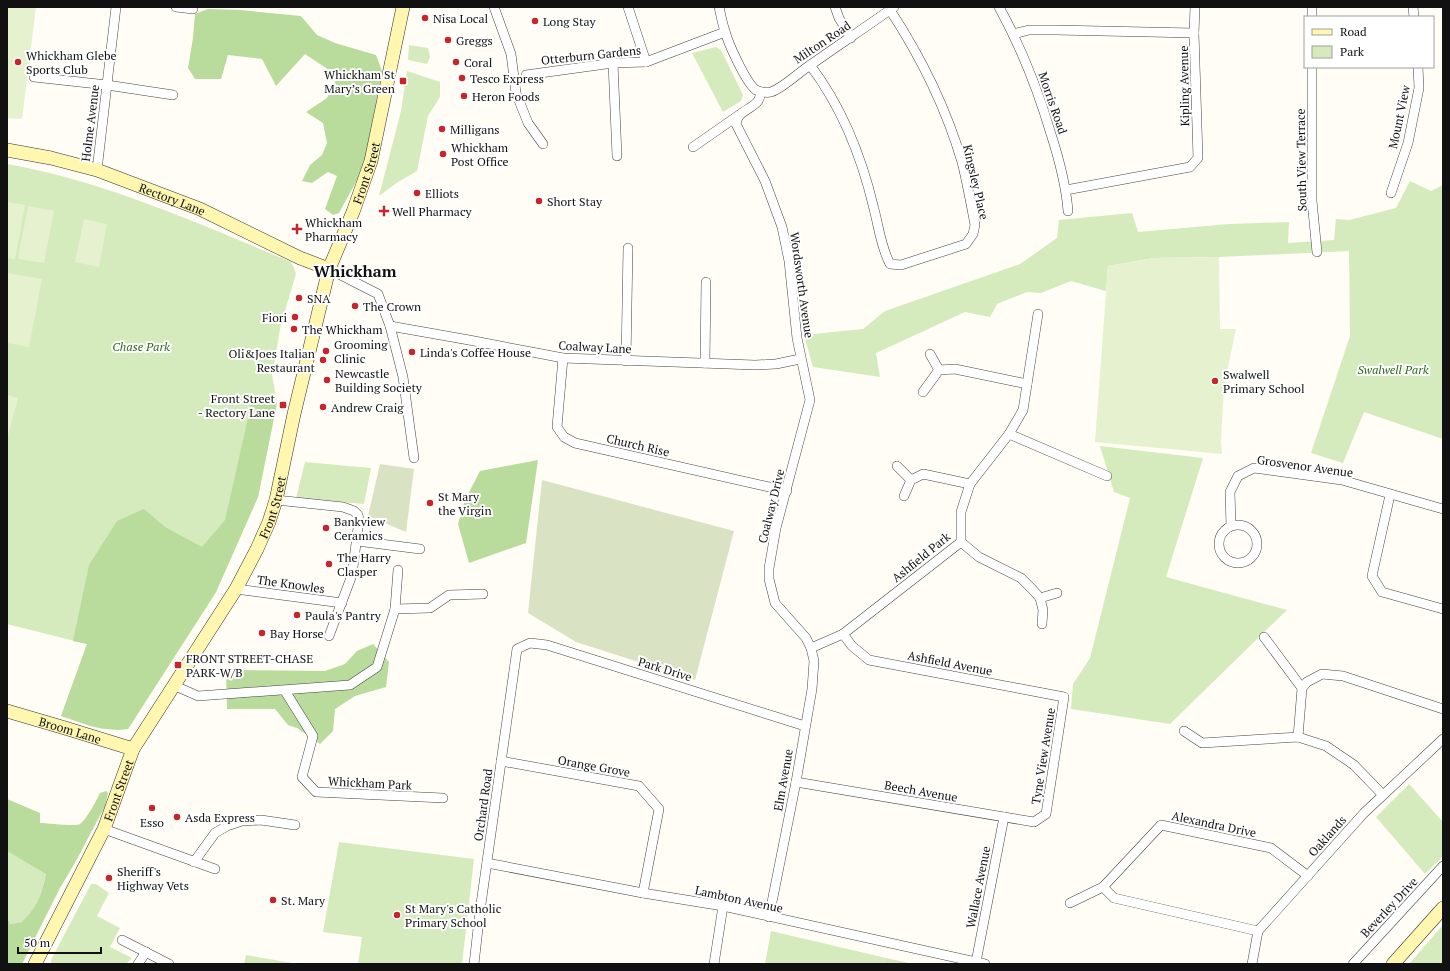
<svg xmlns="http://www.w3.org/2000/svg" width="1450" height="971" font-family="'PT Serif',serif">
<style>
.green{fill:#d5ebbd}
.forest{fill:#b9dc9c}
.cemetery{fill:#d9e3c4}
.pitch{fill:#e6f2cf}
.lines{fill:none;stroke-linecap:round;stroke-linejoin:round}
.street-casing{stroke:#444;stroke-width:10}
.secondary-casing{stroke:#333;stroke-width:14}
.street{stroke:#fff;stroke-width:9}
.secondary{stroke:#fff6b0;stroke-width:13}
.poi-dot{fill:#c4262e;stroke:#fff;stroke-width:1.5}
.labels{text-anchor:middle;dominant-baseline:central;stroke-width:4;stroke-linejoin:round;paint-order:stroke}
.poi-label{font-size:12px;fill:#111;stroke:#fff;text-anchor:start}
.street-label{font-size:12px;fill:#111;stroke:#fff}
.park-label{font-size:12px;font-style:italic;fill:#2f6b1f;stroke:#fff}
.district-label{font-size:16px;font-weight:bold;fill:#111;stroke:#fff}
</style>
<rect width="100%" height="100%" fill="#fffdf5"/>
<!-- green -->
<g class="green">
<path d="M 409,45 L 428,48 L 430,57 L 427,64 L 408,60 Z"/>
<path d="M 716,47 L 721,50 L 743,95 L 741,101 L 723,112 L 692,53 Z"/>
<path d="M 407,71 L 440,82 L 440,97 L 428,116 L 417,171 L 398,182 L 379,196 L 401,111 Z"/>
<path d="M 7,164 C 104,181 200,224 291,262 L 294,268 L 296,274 L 281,324 L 272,375 L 277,403 L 258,497 L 216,592 L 128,729 C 102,732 85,724 61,716 L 87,644 L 7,624 Z"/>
<path d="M 1410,181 L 1431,191 L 1443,185 L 1443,439 L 1364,412 L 1343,463 L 1311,453 L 1350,336 L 1349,251 L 1219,257 L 1154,258 L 1108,266 L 1106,291 L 1071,281 L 1041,293 L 1027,292 L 997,304 L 990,317 L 965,312 L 876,353 L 880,377 L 813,367 L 804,335 L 863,329 L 885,311 L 1020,264 L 1057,238 L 1059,220 L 1132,213 L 1138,232 L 1229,224 L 1289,222 L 1288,243 L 1334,240 L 1336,219 L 1349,220 L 1396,208 Z"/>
<path d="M 1100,446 L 1203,458 L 1166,577 L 1287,610 L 1170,724 L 1071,709 L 1073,684 L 1090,658 L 1130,498 L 1114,492 Z"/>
<path d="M 305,462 L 371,468 L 364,504 L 296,498 Z"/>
<path d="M 1409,784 L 1443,822 L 1443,856 L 1425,874 L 1376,817 Z"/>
<path d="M 339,842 L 474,859 L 462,964 L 358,964 L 362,937 L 323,932 Z"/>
<path d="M 7,851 L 46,873 C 41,896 39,905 22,922 L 9,924 L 7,919 Z"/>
<path d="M 91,884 L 96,884 L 109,893 L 97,916 L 120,928 L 110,947 L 132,958 L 126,964 L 51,964 L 51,960 Z"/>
<path d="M 1443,925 L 1443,964 L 1409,964 Z"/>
<path d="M 771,931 L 886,958 L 884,964 L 765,964 Z"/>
<path d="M 246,955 L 298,964 L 244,964 Z"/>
</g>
<!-- forest -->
<g class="forest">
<path d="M 208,9 L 240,10 L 301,16 L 317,35 L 335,43 L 376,55 L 382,71 L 363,169 L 339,213 L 333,215 L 325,209 L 337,176 L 328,172 L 312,183 L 302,181 L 310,165 L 322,155 L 327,143 L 323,123 L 306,112 L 327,98 L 338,76 L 305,54 L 276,86 L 262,59 L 228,55 L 221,79 L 195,79 L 188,68 L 193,38 L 195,14 Z"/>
<path d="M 253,396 L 277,403 L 258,497 L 216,592 L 128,729 C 102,732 85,724 61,716 L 87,644 L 73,641 L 89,565 L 117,521 L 144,509 L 165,527 L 202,547 L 225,520 Z"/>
<path d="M 538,460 L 526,543 L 469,563 L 458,524 L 465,500 L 480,471 Z"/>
<path d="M 373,644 L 389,662 L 386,687 L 355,696 L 335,709 L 333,731 L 320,744 L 297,728 L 288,725 L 275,709 L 227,709 L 226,670 L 325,671 L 345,664 L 357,651 Z"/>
<path d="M 106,791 L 108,793 L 105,806 L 76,861 L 60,888 L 22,964 L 7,964 L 7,919 L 10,924 L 22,922 C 38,906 41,896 46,874 L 7,851 L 7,799 L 40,813 L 40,823 C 47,823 76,827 80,824 C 87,819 96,801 100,793 Z"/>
</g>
<!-- cemetery -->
<g class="cemetery">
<path d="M 380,464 L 414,469 L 406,532 L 368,516 Z"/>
<path d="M 542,480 L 734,531 L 695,680 L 576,642 L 528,613 Z"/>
<path d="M 886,958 L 913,964 L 884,964 Z"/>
</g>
<!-- pitch -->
<g class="pitch">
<path d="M 7,7 L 36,7 L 22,119 L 7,118 Z"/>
<path d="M 7,202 L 25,205 L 15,259 L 7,258 Z"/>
<path d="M 28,206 L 54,211 L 44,263 L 18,259 Z"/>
<path d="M 84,219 L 107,224 L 99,267 L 75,262 Z"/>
<path d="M 1219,257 L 1220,329 L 1236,329 L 1224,386 L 1221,442 L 1222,454 L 1095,442 L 1108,266 L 1154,258 Z"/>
<path d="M 7,273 L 42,279 L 29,347 L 7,343 Z"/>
<path d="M 7,395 L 18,398 L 7,439 Z"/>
</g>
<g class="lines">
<defs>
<g id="street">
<path d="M 176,7 L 193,9"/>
<path d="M 494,7 L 511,54 L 516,93 L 528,123 L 543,144"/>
<path d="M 628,7 L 646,62"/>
<path d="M 719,7 C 721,15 722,23 725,31 C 728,43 746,83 756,90 C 760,92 767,93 771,92 C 783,88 798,73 809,66 C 837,46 866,27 894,7"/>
<path d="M 835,7 L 839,18 L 851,38"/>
<path d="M 999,7 C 1021,47 1038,90 1051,134 C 1059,159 1066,185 1068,211"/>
<path d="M 1312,7 L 1312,17"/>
<path d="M 1413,7 L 1414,17"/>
<path d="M 1194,33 L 1195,7"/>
<path d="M 1013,34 L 1029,30 L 1056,30 L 1194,33 L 1198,158 L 1190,167 L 1066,190"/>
<path d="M 613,63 L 617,156"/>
<path d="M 810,65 C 842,107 862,158 874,209 C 879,228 881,247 890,264 L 901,265 L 966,244 L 973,234 L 975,225 C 971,204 967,182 962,162 C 946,108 921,57 890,10"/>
<path d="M 1312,67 L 1312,201 L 1317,252"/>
<path d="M 526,75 L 613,63 L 646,62 L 725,32"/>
<path d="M 34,77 L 107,85 L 173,95"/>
<path d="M 761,92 C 760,95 760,98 758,101 C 751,110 737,111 736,124 L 765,181 L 782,227 L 789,261 L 797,338 L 810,400 L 776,528 L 769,568 L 769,579 L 775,603 L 806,638 L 811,648 L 814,661 L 812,689 L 796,782 L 769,917"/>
<path d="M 693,147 L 739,115"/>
<path d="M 97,170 L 116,7"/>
<path d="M 1391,193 L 1408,143 L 1419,88 L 1418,67"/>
<path d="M 329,269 L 378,294 L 390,326 L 403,377 L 414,458"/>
<path d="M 390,326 L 469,340 L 563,358 L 755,365 L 776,364 L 800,359"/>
<path d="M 930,354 L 939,370"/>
<path d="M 563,358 L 557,427 L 564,437 L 575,443 L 787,491"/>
<path d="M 626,361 L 628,248"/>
<path d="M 705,363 L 706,282"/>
<path d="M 923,392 L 939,370 L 955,369 L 1027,384"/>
<path d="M 1009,434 L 1107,476"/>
<path d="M 897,466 L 911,480"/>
<path d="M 1390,495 L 1372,576 L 1382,592 L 1443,609"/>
<path d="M 904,496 L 911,480 L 923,474 L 970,484"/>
<path d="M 276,500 L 343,507 L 354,511 L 358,515 L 359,520 L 352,575 L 329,636"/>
<circle cx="1238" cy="544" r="19"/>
<path d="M 1231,526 L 1230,492 L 1238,476 L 1254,468 L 1342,480 L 1443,509"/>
<path d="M 357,541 L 420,549"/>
<path d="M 961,542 L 979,557 L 1021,578 L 1033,590 L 1040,598 L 1057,593"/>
<path d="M 236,589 L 342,603"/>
<path d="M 1040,598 L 1043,610 L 1042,624"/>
<path d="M 395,609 L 430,608 L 449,595 L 483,594"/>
<path d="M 1264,637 L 1302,688"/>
<path d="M 811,648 L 843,634 L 961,542 L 961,512 L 970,484 L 1009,434 L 1023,410 L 1038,314"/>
<path d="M 173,685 L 198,696 L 350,685 L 377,667 L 395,609 L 398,570"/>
<path d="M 285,691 L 313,736 L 302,777 L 316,792 L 443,798"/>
<path d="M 1184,731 L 1202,743 L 1298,737 L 1326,746 L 1354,765 L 1383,795"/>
<path d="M 1298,737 L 1302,688 L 1307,682 L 1322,674 L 1343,676 L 1443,709"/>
<path d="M 501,761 L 639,786 L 659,809 L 643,893"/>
<path d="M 796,782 L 1034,822 L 1046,814 L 1064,697 L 869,660 L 852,646 L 843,634"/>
<path d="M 104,829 L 215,869"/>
<path d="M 194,862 L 215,833 L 227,826 L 242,821 L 261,820 L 295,825"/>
<path d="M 487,863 L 643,893 L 723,906 L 985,964"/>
<path d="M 1070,903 L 1103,887"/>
<path d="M 1258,931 L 1114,898 L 1103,887 L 1161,825 L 1271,848 L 1308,876"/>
<path d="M 122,940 L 169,964"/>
<path d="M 976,962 L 1004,817"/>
<path d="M 138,964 L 146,952"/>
<path d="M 474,964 L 480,911 L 517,649 L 530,643 L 547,645 L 805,726"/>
<path d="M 714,964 L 723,906"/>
<path d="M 1252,964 L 1258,931 L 1364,813 L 1443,739"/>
<path d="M 1353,964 L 1443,866"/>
</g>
<g id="secondary">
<path id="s1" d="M 7,150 L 51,158 L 97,170 L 200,209 L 300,258 L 329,269"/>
<path id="s2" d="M 7,711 L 65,728 L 133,749"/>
<path id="s3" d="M 35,964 L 104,829 L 133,749 L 236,589 L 257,549 L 269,522 L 276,500 L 294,414 L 329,269 L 353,212 L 371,161 L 403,7"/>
<path d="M 1393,964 L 1443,908"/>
</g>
</defs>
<!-- street casing -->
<use href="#street" class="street-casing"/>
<!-- secondary casing -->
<use href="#secondary" class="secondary-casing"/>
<!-- street -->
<use href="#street" class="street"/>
<!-- secondary -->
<use href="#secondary" class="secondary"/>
</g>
<!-- markers -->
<g class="poi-dot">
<circle cx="425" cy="18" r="4"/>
<circle cx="535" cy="21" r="4"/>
<circle cx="448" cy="40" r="4"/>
<circle cx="18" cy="62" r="4"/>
<circle cx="456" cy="62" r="4"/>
<circle cx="462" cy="78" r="4"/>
<rect x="399" y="77" width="8" height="8" rx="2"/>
<circle cx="464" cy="96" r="4"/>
<circle cx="442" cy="129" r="4"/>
<circle cx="443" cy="154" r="4"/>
<circle cx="417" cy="193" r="4"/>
<circle cx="539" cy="201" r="4"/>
<path d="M382 205h4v4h4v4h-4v4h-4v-4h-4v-4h4z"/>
<path d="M295 223h4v4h4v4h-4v4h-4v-4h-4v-4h4z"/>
<circle cx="299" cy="298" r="4"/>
<circle cx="355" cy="306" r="4"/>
<circle cx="295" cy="317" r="4"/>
<circle cx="294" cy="329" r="4"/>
<circle cx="326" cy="351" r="4"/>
<circle cx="412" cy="352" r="4"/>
<circle cx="323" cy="360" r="4"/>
<circle cx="327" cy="380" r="4"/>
<circle cx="1215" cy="381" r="4"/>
<rect x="279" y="401" width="8" height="8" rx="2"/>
<circle cx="323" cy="407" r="4"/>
<circle cx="430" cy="503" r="4"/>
<circle cx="326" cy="528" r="4"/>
<circle cx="329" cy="564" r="4"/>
<circle cx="297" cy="615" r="4"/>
<circle cx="262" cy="633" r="4"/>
<rect x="174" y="661" width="8" height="8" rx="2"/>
<circle cx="152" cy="808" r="4"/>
<circle cx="177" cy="817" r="4"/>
<circle cx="109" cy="878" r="4"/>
<circle cx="273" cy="900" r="4"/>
<circle cx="397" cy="915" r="4"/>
</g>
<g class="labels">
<!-- poi labels -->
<g class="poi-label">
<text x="433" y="18">Nisa Local</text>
<text x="543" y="21">Long Stay</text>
<text x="456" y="40">Greggs</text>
<text x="26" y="55">Whickham Glebe<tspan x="26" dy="14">Sports Club</tspan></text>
<text x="464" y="62">Coral</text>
<text x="395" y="74" text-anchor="end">Whickham St<tspan x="395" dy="14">Mary’s Green</tspan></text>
<text x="470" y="78">Tesco Express</text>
<text x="472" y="96">Heron Foods</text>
<text x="450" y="129">Milligans</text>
<text x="451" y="147">Whickham<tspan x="451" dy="14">Post Office</tspan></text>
<text x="425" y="193">Elliots</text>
<text x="547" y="201">Short Stay</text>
<text x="392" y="211">Well Pharmacy</text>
<text x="305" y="222">Whickham<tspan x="305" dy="14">Pharmacy</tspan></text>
<text x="307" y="298">SNA</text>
<text x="363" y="306">The Crown</text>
<text x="287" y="317" text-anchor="end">Fiori</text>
<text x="302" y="329">The Whickham</text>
<text x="334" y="344">Grooming<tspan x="334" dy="14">Clinic</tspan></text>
<text x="420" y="352">Linda's Coffee House</text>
<text x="315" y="353" text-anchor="end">Oli&amp;Joes Italian<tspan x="315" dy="14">Restaurant</tspan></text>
<text x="335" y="373">Newcastle<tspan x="335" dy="14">Building Society</tspan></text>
<text x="1223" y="374">Swalwell<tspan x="1223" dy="14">Primary School</tspan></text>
<text x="275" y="398" text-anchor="end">Front Street<tspan x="275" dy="14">- Rectory Lane</tspan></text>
<text x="331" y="407">Andrew Craig</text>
<text x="438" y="496">St Mary<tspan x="438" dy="14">the Virgin</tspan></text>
<text x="334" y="521">Bankview<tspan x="334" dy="14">Ceramics</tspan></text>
<text x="337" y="557">The Harry<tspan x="337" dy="14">Clasper</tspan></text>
<text x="305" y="615">Paula's Pantry</text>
<text x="270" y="633">Bay Horse</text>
<text x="186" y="658">FRONT STREET-CHASE<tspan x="186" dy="14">PARK-W/B</tspan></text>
<text x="185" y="817">Asda Express</text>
<text x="152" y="822" text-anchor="middle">Esso</text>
<text x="117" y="871">Sheriff's<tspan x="117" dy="14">Highway Vets</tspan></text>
<text x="281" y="900">St. Mary</text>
<text x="405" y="908">St Mary's Catholic<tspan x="405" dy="14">Primary School</tspan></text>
</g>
<!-- street labels -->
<g class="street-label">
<text transform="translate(822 42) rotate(-34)">Milton Road</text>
<text transform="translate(591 55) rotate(-6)">Otterburn Gardens</text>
<text transform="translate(1184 86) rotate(-91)">Kipling Avenue</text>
<text transform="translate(1053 103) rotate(71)">Morris Road</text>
<text transform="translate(1399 117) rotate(-78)">Mount View</text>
<text transform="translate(90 123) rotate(-83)">Holme Avenue</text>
<text transform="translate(1301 160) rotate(-91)">South View Terrace</text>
<text stroke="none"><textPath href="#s3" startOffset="865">Front Street</textPath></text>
<text transform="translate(976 182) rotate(77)">Kingsley Place</text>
<text stroke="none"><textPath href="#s1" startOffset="173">Rectory Lane</textPath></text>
<text transform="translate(802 285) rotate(82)">Wordsworth Avenue</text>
<text transform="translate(595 347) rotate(3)">Coalway Lane</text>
<text transform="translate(638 445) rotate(13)">Church Rise</text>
<text transform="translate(1305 466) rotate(8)">Grosvenor Avenue</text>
<text stroke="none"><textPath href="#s3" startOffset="517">Front Street</textPath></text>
<text transform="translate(771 506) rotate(-76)">Coalway Drive</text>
<text transform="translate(921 557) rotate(-39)">Ashfield Park</text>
<text transform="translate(291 584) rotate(8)">The Knowles</text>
<text transform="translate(950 663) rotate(11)">Ashfield Avenue</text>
<text transform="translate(665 669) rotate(17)">Park Drive</text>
<text stroke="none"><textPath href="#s2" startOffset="66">Broom Lane</textPath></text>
<text transform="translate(1043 756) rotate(-81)">Tyne View Avenue</text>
<text transform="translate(594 766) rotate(10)">Orange Grove</text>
<text transform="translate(783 780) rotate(-80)">Elm Avenue</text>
<text transform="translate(370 783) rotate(3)">Whickham Park</text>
<text stroke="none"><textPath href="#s3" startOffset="193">Front Street</textPath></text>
<text transform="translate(921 791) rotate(10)">Beech Avenue</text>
<text transform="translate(483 805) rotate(-82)">Orchard Road</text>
<text transform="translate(1214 824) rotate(12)">Alexandra Drive</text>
<text transform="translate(1327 836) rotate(-48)">Oaklands</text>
<text transform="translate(978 887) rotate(-79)">Wallace Avenue</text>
<text transform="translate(739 899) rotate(12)">Lambton Avenue</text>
<text transform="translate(1389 907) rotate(-47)">Beverley Drive</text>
</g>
<!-- park labels -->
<g class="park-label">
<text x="141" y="346">Chase Park</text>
<text x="1393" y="369">Swalwell Park</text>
</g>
<!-- district labels -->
<g class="district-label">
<text x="355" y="271">Whickham</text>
</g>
</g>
<!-- border -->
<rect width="1450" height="971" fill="none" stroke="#111111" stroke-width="16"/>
<!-- legend -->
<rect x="1304" y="16" width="130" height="52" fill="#ffffff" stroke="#a0a0a0"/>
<rect x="1312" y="29" width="20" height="6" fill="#fff6b0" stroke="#a0a0a0"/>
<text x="1340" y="36" font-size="12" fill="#111111">Road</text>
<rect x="1312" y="46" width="20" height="12" fill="#d5ebbd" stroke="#a0a0a0"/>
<text x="1340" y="56" font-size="12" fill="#111111">Park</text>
<!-- scale -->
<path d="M18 947v6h83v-6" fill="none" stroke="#111111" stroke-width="2"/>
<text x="24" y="947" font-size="12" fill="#111111" stroke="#ffffff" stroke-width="3" paint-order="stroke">50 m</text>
</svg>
